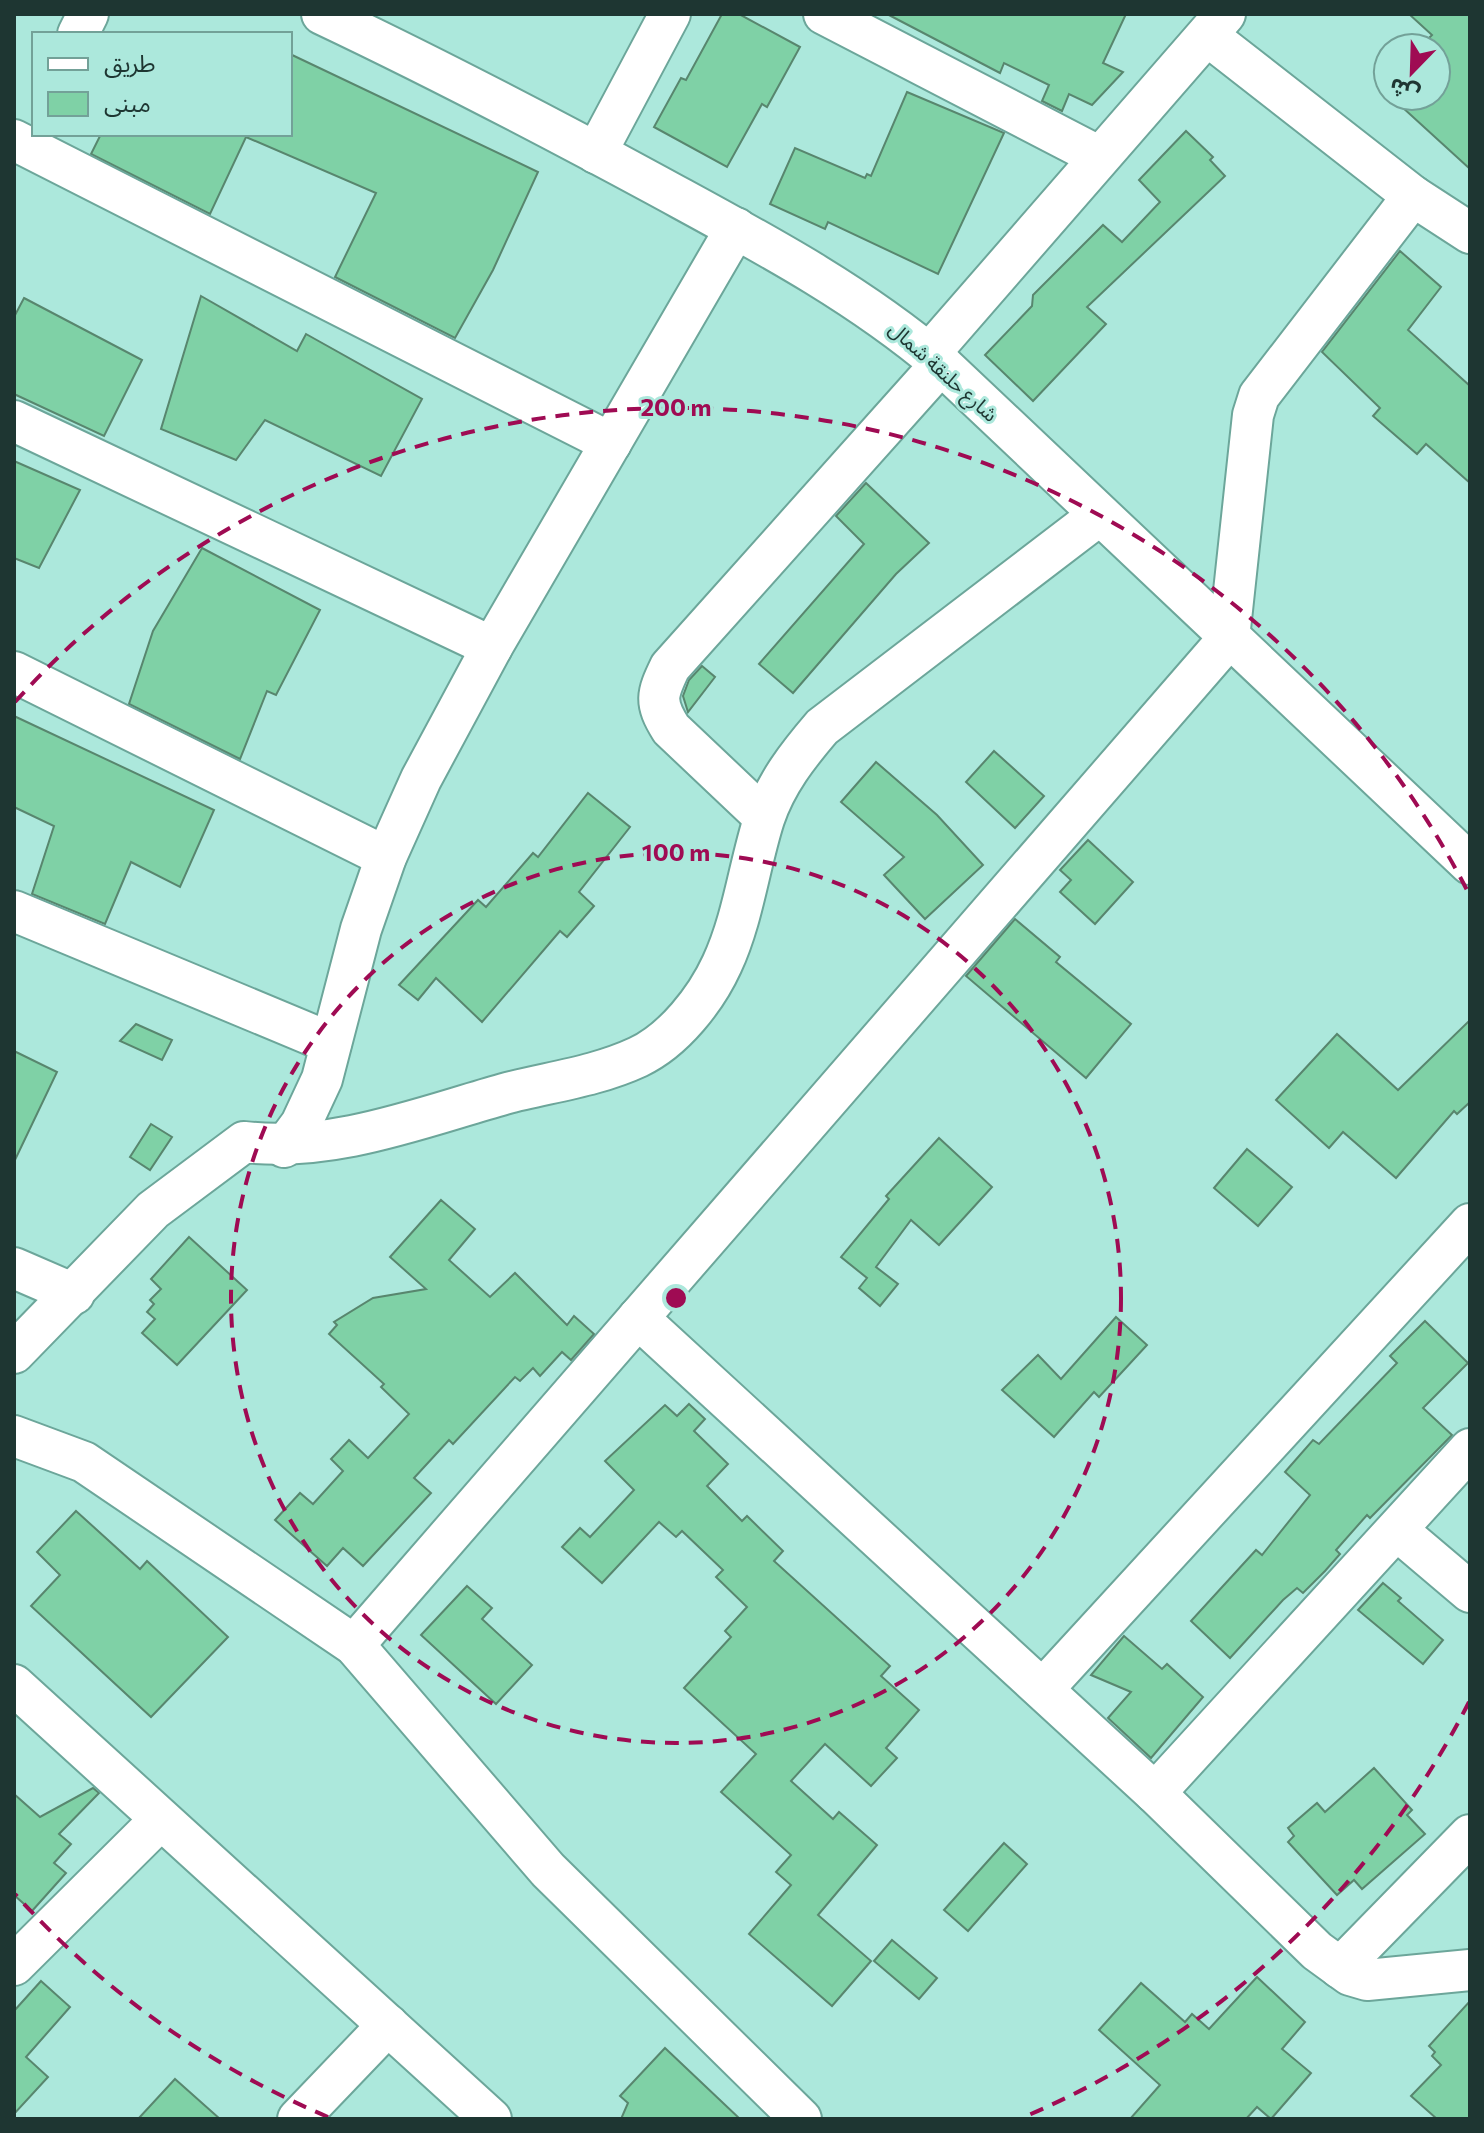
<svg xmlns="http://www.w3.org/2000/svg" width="1484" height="2133" font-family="Commissioner,'Noto Sans Arabic',sans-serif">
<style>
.building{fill:#7fd1a6;stroke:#58866e;stroke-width:2}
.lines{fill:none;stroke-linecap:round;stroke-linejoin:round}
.minor-casing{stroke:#6ca69a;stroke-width:44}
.minor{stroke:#fff;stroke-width:40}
.ring{fill:none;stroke:#9f0b53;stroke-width:4;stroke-dasharray:14 10}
.labels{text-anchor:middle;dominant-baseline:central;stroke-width:6;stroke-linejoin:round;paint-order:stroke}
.street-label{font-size:20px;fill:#1e3632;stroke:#ace8dc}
.centre{fill:#9f0b53;stroke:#ace8dc;stroke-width:4}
.ring-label{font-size:24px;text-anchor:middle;font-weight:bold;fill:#9f0b53;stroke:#ace8dc;stroke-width:6;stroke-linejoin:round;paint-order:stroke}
</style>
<rect width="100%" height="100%" fill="#ace8dc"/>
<!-- building -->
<g class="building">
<path d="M 722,14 L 739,14 L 800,47 L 767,107 L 762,104 L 727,167 L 654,127 L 681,78 L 686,80 Z"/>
<path d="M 887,14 L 1126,14 L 1103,63 L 1123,72 L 1092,105 L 1069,94 L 1062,111 L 1042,101 L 1049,85 L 1004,63 L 1000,73 Z"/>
<path d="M 1409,14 L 1470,14 L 1470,169 L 1390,96 L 1436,96 L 1436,48 L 1419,48 L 1432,35 Z"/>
<path d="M 290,54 L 538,172 L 493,270 L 455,338 L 335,277 L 376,193 L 246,137 L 210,214 L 91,154 L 101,134 L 290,134 Z"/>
<path d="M 907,92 L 1004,133 L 938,274 L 828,222 L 825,229 L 770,204 L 795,148 L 865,178 L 867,174 L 871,176 Z"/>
<path d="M 1186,131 L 1213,157 L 1210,160 L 1225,176 L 1087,307 L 1106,324 L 1033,401 L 985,355 L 1032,306 L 1033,295 L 1103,225 L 1122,242 L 1160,202 L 1139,180 Z"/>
<path d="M 1400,251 L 1441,287 L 1408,330 L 1470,386 L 1470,483 L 1426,444 L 1417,454 L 1373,416 L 1380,408 L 1322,352 Z"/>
<path d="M 201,296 L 297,351 L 306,334 L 422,399 L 381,476 L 265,420 L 236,460 L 161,429 Z"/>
<path d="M 24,298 L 142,360 L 104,436 L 14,394 L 14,317 Z"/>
<path d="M 14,461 L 80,490 L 39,568 L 14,558 Z"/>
<path d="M 866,483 L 929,543 L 896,574 L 793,693 L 759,664 L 864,544 L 836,516 Z"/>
<path d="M 202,548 L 320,610 L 276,695 L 267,691 L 240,759 L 129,704 L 153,631 Z"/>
<path d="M 702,666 L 715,677 L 688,712 L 683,696 L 689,680 Z"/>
<path d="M 14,716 L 214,810 L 180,887 L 131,862 L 105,924 L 32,894 L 54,826 L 14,807 Z"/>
<path d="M 994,751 L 1044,796 L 1015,828 L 966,782 Z"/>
<path d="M 876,762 L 937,815 L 983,865 L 925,919 L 884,875 L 904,857 L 841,802 Z"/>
<path d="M 588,793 L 630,827 L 579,892 L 594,906 L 567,937 L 560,931 L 482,1022 L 436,978 L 418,1000 L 399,985 L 478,900 L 486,907 L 533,853 L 538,857 Z"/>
<path d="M 1088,840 L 1133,882 L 1095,924 L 1060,892 L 1071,880 L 1060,870 Z"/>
<path d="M 1015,919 L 1060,957 L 1056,962 L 1131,1024 L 1086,1078 L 966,976 Z"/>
<path d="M 1470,1020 L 1470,1102 L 1457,1114 L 1454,1111 L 1396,1178 L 1343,1132 L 1329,1148 L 1276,1100 L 1337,1034 L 1398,1090 Z"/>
<path d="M 136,1024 L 172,1040 L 162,1060 L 120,1041 Z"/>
<path d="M 14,1051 L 57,1072 L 14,1162 Z"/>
<path d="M 151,1124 L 172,1137 L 150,1170 L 130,1157 Z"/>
<path d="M 939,1138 L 992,1187 L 939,1245 L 911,1220 L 876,1267 L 898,1284 L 880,1306 L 859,1288 L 867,1278 L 841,1257 L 889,1199 L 886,1196 Z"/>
<path d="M 1247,1149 L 1292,1187 L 1258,1226 L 1214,1188 Z"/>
<path d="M 441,1200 L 475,1229 L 449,1260 L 490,1297 L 515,1273 L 567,1325 L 574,1316 L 594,1334 L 571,1360 L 562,1352 L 540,1376 L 533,1368 L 520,1381 L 515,1377 L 453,1444 L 449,1440 L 414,1478 L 431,1493 L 363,1566 L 343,1548 L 327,1566 L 275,1520 L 300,1493 L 313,1504 L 343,1471 L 331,1459 L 349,1440 L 368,1458 L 409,1414 L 381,1387 L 384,1384 L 329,1334 L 337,1325 L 334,1322 L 373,1298 L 426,1289 L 390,1257 Z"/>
<path d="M 189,1237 L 247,1290 L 177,1365 L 142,1333 L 155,1319 L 147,1312 L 154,1304 L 150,1300 L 161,1289 L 151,1279 Z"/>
<path d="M 1116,1317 L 1147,1345 L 1099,1397 L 1094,1392 L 1054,1437 L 1002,1390 L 1038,1355 L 1061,1379 Z"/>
<path d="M 1425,1321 L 1468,1363 L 1423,1408 L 1452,1435 L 1370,1518 L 1367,1515 L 1336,1550 L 1340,1554 L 1325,1571 L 1303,1593 L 1297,1588 L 1283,1600 L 1230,1658 L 1191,1621 L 1256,1550 L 1262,1555 L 1310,1495 L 1285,1472 L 1313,1440 L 1319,1444 L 1397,1363 L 1390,1356 Z"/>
<path d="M 689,1404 L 705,1419 L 694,1431 L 728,1464 L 707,1486 L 742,1521 L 747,1516 L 783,1551 L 774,1561 L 890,1666 L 881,1676 L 919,1710 L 886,1748 L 897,1758 L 871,1786 L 825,1744 L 791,1781 L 833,1819 L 839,1812 L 877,1845 L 818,1915 L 871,1961 L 832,2006 L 749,1934 L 791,1885 L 776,1872 L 791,1855 L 721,1792 L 756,1754 L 684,1688 L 731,1637 L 725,1631 L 747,1607 L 716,1577 L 723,1570 L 682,1531 L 676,1537 L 659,1522 L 602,1583 L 562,1547 L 580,1528 L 590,1537 L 634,1490 L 605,1461 L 665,1405 L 677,1416 Z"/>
<path d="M 76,1511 L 140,1569 L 147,1561 L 228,1637 L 151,1717 L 31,1606 L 60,1575 L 37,1552 Z"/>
<path d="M 1383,1583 L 1401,1598 L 1398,1601 L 1443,1640 L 1423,1664 L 1358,1610 Z"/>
<path d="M 467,1586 L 492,1608 L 482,1619 L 532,1665 L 496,1704 L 421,1635 Z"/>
<path d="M 1124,1636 L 1162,1669 L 1167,1664 L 1203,1697 L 1151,1758 L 1108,1718 L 1131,1692 L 1091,1675 Z"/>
<path d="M 1374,1768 L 1412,1810 L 1407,1815 L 1425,1834 L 1362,1889 L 1354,1880 L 1337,1895 L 1288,1842 L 1294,1836 L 1288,1828 L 1317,1803 L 1325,1812 Z"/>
<path d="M 93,1788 L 99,1793 L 59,1834 L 71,1844 L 54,1863 L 66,1873 L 32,1911 L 14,1895 L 14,1794 L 40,1817 Z"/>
<path d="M 1004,1843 L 1027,1864 L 968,1931 L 944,1910 Z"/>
<path d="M 892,1940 L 937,1978 L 919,1999 L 874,1961 Z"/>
<path d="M 1257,1977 L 1305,2022 L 1282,2049 L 1311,2073 L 1271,2119 L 1257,2107 L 1246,2119 L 1130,2119 L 1160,2085 L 1099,2030 L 1141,1983 L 1185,2022 L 1192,2014 L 1209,2029 Z"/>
<path d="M 41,1981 L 70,2007 L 26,2057 L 48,2077 L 14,2114 L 14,2011 Z"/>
<path d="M 1470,2001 L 1470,2119 L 1437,2119 L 1411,2096 L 1441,2065 L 1432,2056 L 1435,2052 L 1429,2046 Z"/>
<path d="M 665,2048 L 740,2119 L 621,2119 L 628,2103 L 620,2096 Z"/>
<path d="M 175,2079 L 220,2119 L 138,2119 Z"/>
</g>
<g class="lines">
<defs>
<g id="minor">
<path d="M 322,14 C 436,68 547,126 658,186 C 757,240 855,291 941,364 L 1470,864"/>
<path d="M 824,14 L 1098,156"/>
<path d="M 78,34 L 88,14"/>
<path d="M 1208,36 L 1413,196 L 1470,233"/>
<path d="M 14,140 L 611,443"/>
<path d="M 596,153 L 670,14"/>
<path d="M 929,354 L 1225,14"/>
<path d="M 14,421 L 492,647"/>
<path d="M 14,672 L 386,857"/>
<path d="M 764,817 L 671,729 C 654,702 657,694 670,667 L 941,364"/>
<path d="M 14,911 L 331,1043"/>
<path d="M 284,1147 L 301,1124 L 322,1079 L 361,929 L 386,857 L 421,779 L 492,647 L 736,228"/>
<path d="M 14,1268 L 74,1294"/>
<path d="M 638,1318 L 1155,1793 L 1317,1951 L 1350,1975 L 1367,1980 L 1470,1970"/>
<path d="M 14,1353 L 153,1210 L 244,1142 C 334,1152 419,1118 504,1094 C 549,1082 595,1077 638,1057 C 674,1040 706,999 722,964 C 743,919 749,866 764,819 C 776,783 798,755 822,727 L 1098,516"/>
<path d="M 14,1436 L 84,1462 L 354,1645 L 548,1870 L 801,2119"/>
<path d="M 1398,1531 L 1470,1592"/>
<path d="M 354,1645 L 1229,638 L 1253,415 L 1259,396 L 1413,196"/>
<path d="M 14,1685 L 491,2119"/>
<path d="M 1043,1689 L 1470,1224"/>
<path d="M 1155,1793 L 1470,1449"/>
<path d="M 14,1965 L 160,1820"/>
<path d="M 1340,1968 L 1470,1835"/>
<path d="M 298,2119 L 388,2025"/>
</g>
</defs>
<!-- minor casing -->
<use href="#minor" class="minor-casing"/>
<!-- minor -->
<use href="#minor" class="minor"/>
</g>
<!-- distance rings -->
<g class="ring">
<circle cx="676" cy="1298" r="445"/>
<path d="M1469 1702A890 890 0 0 1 1024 2117M328 2117A890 890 0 0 1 15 1894M15 702A890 890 0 0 1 1469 894"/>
</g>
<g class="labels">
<!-- street labels -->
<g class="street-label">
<text transform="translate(944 371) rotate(42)">شارع حلنقة شمال</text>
</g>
</g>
<circle cx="676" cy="1298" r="12" class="centre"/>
<g class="ring-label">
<text x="676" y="416">200 m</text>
<text x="676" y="861">100 m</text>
</g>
<!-- border -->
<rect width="1484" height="2133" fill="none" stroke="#1e3632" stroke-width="32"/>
<!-- legend -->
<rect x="32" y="32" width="260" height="104" fill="#ace8dc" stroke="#73a198" stroke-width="2"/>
<rect x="48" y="58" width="40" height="12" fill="#ffffff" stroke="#73a198" stroke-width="2"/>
<text x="104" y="72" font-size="24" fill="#1e3632">طريق</text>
<rect x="48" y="92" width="40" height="24" fill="#7fd1a6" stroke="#73a198" stroke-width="2"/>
<text x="104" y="112" font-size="24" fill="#1e3632">مبنى</text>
<!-- north arrow -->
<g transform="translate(1412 72) rotate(203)"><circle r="38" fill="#ace8dc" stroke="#73a198" stroke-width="2"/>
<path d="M0-6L14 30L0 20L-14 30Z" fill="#9f0b53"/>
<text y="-12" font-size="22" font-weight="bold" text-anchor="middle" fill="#1e3632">ش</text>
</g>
</svg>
